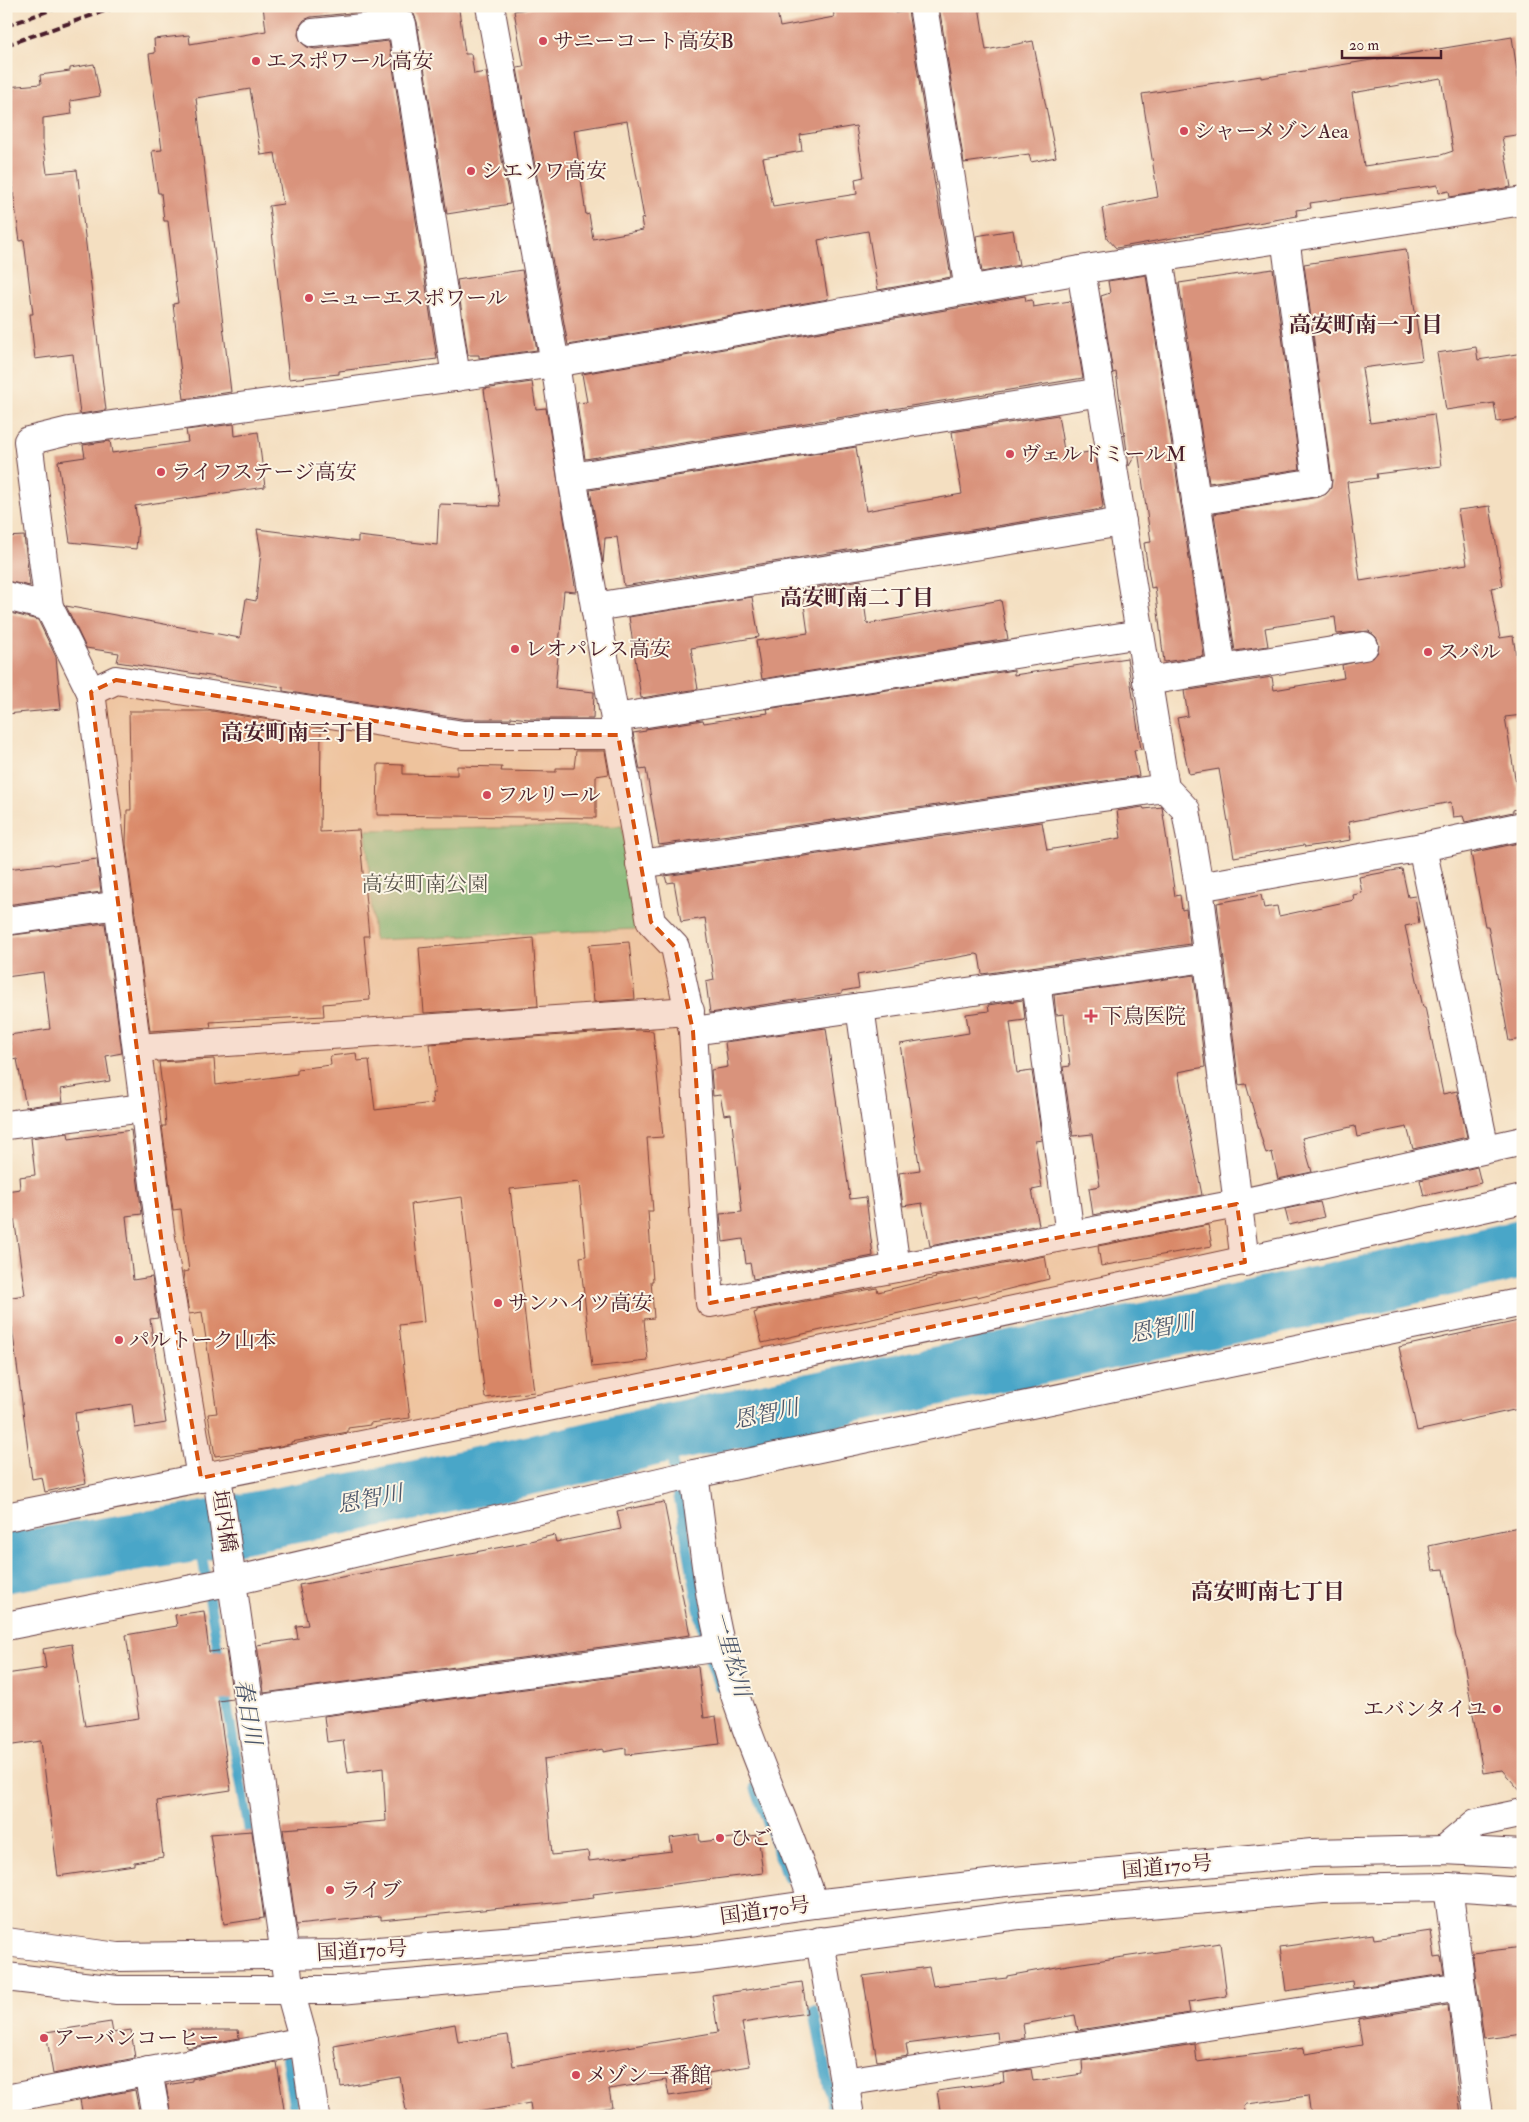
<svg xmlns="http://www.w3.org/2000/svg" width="1529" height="2122" font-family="'IM FELL Double Pica','Noto Serif JP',serif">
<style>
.green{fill:#7ed89e;stroke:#647c64}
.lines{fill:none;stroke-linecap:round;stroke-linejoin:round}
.stream{stroke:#4aa6c8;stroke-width:10}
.river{stroke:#4aa6c8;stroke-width:59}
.building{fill:#d9937c;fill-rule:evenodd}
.minor-casing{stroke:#643c42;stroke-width:30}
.trunk-casing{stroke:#643c42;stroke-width:30}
.minor{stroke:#fff;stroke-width:28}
.trunk{stroke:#fff;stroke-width:28}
.rail{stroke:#4a1f2b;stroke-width:4;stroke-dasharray:8 4;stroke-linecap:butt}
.marked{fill:#d8530f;fill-opacity:0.2;stroke:#d8530f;stroke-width:4;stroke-dasharray:10 6;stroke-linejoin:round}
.poi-dot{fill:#d1495b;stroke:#fcf5e5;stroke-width:2}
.labels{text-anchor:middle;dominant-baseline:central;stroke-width:4;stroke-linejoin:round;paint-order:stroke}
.poi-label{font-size:21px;fill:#4a1f2b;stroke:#fcf5e5;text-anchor:start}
.park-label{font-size:21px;fill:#5a564e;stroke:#fcf5e5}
.street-label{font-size:21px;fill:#4a1f2b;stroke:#fcf5e5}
.neighbourhood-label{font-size:22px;font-weight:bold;fill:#4a1f2b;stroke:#fcf5e5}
.water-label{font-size:22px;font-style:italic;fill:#4a556a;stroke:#fcf5e5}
</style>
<rect width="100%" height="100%" fill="#fcf5e5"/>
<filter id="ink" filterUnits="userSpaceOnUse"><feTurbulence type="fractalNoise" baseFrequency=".02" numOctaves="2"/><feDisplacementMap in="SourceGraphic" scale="10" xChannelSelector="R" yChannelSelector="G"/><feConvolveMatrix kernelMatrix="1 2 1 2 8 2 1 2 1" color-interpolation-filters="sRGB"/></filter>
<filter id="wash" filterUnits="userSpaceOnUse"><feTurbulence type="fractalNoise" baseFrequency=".0096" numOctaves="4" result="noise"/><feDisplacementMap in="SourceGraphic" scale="20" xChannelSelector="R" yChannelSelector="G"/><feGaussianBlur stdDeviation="1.12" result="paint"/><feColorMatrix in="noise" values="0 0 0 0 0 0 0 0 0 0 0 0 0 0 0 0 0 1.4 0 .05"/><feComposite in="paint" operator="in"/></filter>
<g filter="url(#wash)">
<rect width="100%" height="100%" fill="#f4dfc1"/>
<!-- green -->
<path class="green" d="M 622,826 L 638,929 L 374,940 L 366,830 Z"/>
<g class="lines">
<!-- stream -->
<g class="stream">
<path d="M 667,1433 L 706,1650 L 719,1686"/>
<path d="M 198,1532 L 220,1663"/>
<path d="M 224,1687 L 251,1843"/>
<path d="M 755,1787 L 787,1878"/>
<path d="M 814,2010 L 834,2116"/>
<path d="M 286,2058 L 295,2116"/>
</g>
<!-- river -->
<path class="river" d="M 6,1563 L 198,1532 L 397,1494 L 577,1455 L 667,1433 L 1341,1291 L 1523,1249"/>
</g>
<g id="blocks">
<!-- building -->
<g class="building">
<path d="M 263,6 L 456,6 L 457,10 L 459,10 L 465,54 L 471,54 L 474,74 L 486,72 L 510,204 L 447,214 L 417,22 L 414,14 L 408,10 L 400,8 L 311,17 L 304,20 L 299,27 L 298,35 L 301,42 L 307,47 L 315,49 L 389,41 L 437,359 L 339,371 L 339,374 L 289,379 L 269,206 L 283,204 L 275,153 L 261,155 L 250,89 L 196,98 L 231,392 L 184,399 L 173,304 L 178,303 L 168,221 L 164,221 L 161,193 L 158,193 L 152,151 L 162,150 L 149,54 L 155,53 L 154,39 L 189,35 L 190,44 L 266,31 Z"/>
<path d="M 544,6 L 776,6 L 780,27 L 834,17 L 833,6 L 894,6 L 895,13 L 908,11 L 933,168 L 932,168 L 951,277 L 878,290 L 868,231 L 818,240 L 828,299 L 568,345 L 517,68 L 524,67 L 514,11 ZM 627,121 L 644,218 L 641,219 L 643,230 L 593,239 L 589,214 L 586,215 L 574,130 ZM 856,126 L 864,177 L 855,179 L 857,194 L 773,207 L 763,158 L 802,151 L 800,135 Z"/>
<path d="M 939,6 L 979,6 L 986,50 L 1033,41 L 1056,157 L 1031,162 L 1029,154 L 964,163 Z"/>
<path d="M 1512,37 L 1523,111 L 1523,134 L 1502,137 L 1511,187 L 1450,197 L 1449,191 L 1439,193 L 1438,185 L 1310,203 L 1311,208 L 1296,210 L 1297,216 L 1116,248 L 1107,238 L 1102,208 L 1158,197 L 1142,94 L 1261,76 L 1261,78 ZM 1441,78 L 1453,151 L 1441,155 L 1364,166 L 1352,93 Z"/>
<path d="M 94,64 L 100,96 L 70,101 L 72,114 L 43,118 L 43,144 L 47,173 L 77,170 L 106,410 L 80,414 L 73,354 L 35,359 L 30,314 L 33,314 L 24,240 L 20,241 L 6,142 L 6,87 L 41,84 L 40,75 L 70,71 L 70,68 Z"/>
<path d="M 1013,230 L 1019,265 L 982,272 L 976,236 Z"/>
<path d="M 1406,249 L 1422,360 L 1362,368 L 1370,423 L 1434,414 L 1441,466 L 1376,474 L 1377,478 L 1347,482 L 1360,581 L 1467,564 L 1458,510 L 1490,506 L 1503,586 L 1491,588 L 1500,638 L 1513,636 L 1523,700 L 1523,715 L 1505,717 L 1520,808 L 1513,810 L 1513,812 L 1465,822 L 1463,816 L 1453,817 L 1451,802 L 1348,822 L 1351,840 L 1305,847 L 1304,845 L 1234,857 L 1219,769 L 1189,774 L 1177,718 L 1188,716 L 1184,691 L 1272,677 L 1274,690 L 1344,678 L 1342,665 L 1373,658 L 1378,652 L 1379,644 L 1376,637 L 1369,631 L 1337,634 L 1335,617 L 1265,628 L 1268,646 L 1235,651 L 1214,514 L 1319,497 L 1326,494 L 1331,488 L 1332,480 L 1304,264 Z"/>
<path d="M 1273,269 L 1300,469 L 1209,483 L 1179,283 Z"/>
<path d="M 522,270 L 537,350 L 479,358 L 479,355 L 468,355 L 457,280 Z"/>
<path d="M 1146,275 L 1204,656 L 1164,662 L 1155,587 L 1151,588 L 1144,543 L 1151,542 L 1138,450 L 1129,466 L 1116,372 L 1113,373 L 1101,296 L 1110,293 L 1108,281 Z"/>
<path d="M 1025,296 L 1026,301 L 1032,300 L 1033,307 L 1070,301 L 1083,378 L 585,459 L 577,403 L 587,402 L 582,374 Z"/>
<path d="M 1476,347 L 1478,360 L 1523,353 L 1523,418 L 1497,422 L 1494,403 L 1446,410 L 1437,353 Z"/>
<path d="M 532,382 L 536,409 L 546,408 L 576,592 L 564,591 L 555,688 L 594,692 L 593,719 L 529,719 L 511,717 L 511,719 L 464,719 L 283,691 L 283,687 L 117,662 L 119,653 L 86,648 L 66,606 L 240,638 L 246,599 L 256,601 L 261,552 L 257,529 L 358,542 L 358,536 L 437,545 L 439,504 L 500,506 L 484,389 Z"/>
<path d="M 1058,415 L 1065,456 L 1095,451 L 1103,506 L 1102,509 L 624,586 L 617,537 L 605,538 L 603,563 L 590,490 L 856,447 L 866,511 L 887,507 L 962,494 L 952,432 Z"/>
<path d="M 234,424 L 235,436 L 258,432 L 265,487 L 135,506 L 138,526 L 136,549 L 70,542 L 58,461 L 85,457 L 83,445 L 110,441 L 112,453 L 188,442 L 186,430 Z"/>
<path d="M 24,536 L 30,586 L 6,581 L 6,537 Z"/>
<path d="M 861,580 L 867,624 L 1001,600 L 1008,639 L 762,679 L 756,641 L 808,633 L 802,590 Z"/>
<path d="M 752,597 L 759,637 L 691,648 L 698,689 L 641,698 L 629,617 Z"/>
<path d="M 6,612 L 38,620 L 56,657 L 61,709 L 6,714 Z"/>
<path d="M 1127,658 L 1141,749 L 1134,750 L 1139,776 L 659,845 L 646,769 L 640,770 L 633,733 L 646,731 L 646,729 L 703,720 L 704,723 L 768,713 L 767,709 L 1014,670 L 1014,675 Z"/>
<path d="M 129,711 L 212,711 L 321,728 L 320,832 L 359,830 L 369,936 L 364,936 L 370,1000 L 323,1004 L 324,1016 L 210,1022 L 211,1027 L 150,1031 L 126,844 L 127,810 L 131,810 Z"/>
<path d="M 576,751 L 605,751 L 609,774 L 596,776 L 596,818 L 377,815 L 378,764 L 403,765 L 403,774 L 457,775 L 457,766 L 502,767 L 501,771 L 556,772 L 556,768 L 574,768 Z"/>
<path d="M 1143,807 L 1144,809 L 1162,807 L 1175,896 L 1180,895 L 1182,910 L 1186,909 L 1190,944 L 982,974 L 979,955 L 976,954 L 857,975 L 859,988 L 842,991 L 842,993 L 710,1013 L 706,982 L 714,980 L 705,918 L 681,922 L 674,882 L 667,883 L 665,876 L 1042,822 L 1047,850 L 1121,838 L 1117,811 Z"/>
<path d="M 1519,843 L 1523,862 L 1523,1039 L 1509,1041 L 1488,926 L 1485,926 L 1471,853 Z"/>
<path d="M 97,859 L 101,892 L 6,905 L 6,869 L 52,864 L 53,865 Z"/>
<path d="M 1402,869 L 1408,897 L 1415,896 L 1419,923 L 1405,926 L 1423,1007 L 1425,1007 L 1443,1094 L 1457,1091 L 1467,1137 L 1413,1149 L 1407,1127 L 1357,1137 L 1355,1126 L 1302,1138 L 1312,1172 L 1278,1179 L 1272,1152 L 1266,1154 L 1246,1084 L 1239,1085 L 1217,903 L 1261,895 L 1264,908 L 1277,906 L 1279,916 L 1354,900 L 1353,895 L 1362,893 L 1359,877 Z"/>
<path d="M 105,923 L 122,1053 L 106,1056 L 110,1081 L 61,1089 L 63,1102 L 26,1107 L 17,1059 L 12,1060 L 9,1035 L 50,1029 L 43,972 L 6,977 L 6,936 Z"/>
<path d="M 533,938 L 538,1006 L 424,1013 L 419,948 Z"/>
<path d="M 629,942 L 635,999 L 594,1002 L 589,945 Z"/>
<path d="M 1194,975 L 1205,1067 L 1178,1072 L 1202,1195 L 1093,1215 L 1089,1188 L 1100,1186 L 1092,1134 L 1073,1136 L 1063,1067 L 1070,1066 L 1064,1014 L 1056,1015 L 1054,995 Z"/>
<path d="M 1023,1000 L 1025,1020 L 1010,1022 L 1017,1073 L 1032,1071 L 1042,1140 L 1035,1141 L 1042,1188 L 1032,1190 L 1039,1225 L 930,1246 L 922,1203 L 903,1206 L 899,1173 L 920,1170 L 900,1044 L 969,1033 L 966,1014 L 989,1011 L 988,1005 Z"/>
<path d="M 826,1028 L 850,1199 L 866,1197 L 873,1256 L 753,1279 L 750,1263 L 746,1264 L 743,1239 L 723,1242 L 720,1214 L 742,1212 L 731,1114 L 724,1115 L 720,1095 L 713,1096 L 711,1070 L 728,1067 L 725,1042 Z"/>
<path d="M 638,1030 L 653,1031 L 663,1137 L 647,1138 L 653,1211 L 648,1211 L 653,1281 L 651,1281 L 654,1318 L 644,1319 L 648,1361 L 592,1367 L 580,1257 L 586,1256 L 579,1182 L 510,1189 L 534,1392 L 485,1398 L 462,1197 L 411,1204 L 424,1322 L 399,1325 L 410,1418 L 370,1423 L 370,1425 L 348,1428 L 348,1432 L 291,1442 L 291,1444 L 265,1449 L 215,1456 L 208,1414 L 217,1413 L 202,1312 L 189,1314 L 183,1272 L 189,1271 L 181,1209 L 173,1210 L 162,1126 L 166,1126 L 165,1111 L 159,1062 L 214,1059 L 216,1085 L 297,1074 L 297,1069 L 331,1065 L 330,1056 L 356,1053 L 357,1061 L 369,1060 L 375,1110 L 433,1103 L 432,1093 L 435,1093 L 429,1044 Z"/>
<path d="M 131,1130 L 142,1214 L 126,1216 L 133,1280 L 152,1277 L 158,1318 L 150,1319 L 166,1423 L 135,1428 L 132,1404 L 75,1413 L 77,1431 L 75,1431 L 86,1483 L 45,1492 L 42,1477 L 32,1479 L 12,1327 L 6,1328 L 6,1298 L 25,1295 L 14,1217 L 6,1218 L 6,1191 L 20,1189 L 19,1177 L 35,1175 L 31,1138 L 68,1133 L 69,1139 Z"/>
<path d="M 1477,1167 L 1481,1183 L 1424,1196 L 1420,1180 Z"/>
<path d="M 1320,1202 L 1324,1217 L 1289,1225 L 1285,1209 Z"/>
<path d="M 1208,1225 L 1212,1246 L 1101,1266 L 1098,1246 Z"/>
<path d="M 1045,1256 L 1049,1279 L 977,1297 L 977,1296 L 762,1343 L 754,1313 L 757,1312 L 757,1310 L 877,1288 L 878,1292 L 936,1278 L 935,1277 Z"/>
<path d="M 1523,1320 L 1523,1408 L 1417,1431 L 1399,1347 Z"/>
<path d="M 664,1502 L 690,1635 L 264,1693 L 257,1645 L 298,1639 L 296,1626 L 308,1625 L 299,1585 L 518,1544 L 554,1535 L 556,1542 L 621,1529 L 617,1511 Z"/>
<path d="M 1523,1526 L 1523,1794 L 1502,1770 L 1483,1773 L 1462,1651 L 1456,1637 L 1444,1569 L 1433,1570 L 1429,1546 Z"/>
<path d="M 204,1611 L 209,1652 L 226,1650 L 233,1699 L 218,1701 L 231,1790 L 157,1801 L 163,1857 L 134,1862 L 134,1865 L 58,1876 L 41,1741 L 6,1746 L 6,1674 L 46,1668 L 43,1649 L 72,1644 L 85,1726 L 139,1718 L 126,1635 L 177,1626 L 175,1615 Z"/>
<path d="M 696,1666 L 698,1667 L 704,1718 L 716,1716 L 720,1744 L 626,1755 L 626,1748 L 603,1752 L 603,1749 L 544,1759 L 552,1855 L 588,1851 L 589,1861 L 672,1851 L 670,1838 L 699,1834 L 700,1842 L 758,1835 L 763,1873 L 593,1894 L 594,1898 L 543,1904 L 381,1920 L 381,1916 L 296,1925 L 283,1829 L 386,1821 L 383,1768 L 348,1773 L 343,1740 L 327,1742 L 324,1716 Z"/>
<path d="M 252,1831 L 264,1918 L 224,1924 L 210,1834 Z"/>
<path d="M 1431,1931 L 1435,1958 L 1441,1957 L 1444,1974 L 1353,1988 L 1352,1981 L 1286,1991 L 1280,1947 L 1373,1934 L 1374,1939 Z"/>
<path d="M 1220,1943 L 1227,1996 L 1188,2002 L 1190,2013 L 1078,2030 L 1075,2015 L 1023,2024 L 1025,2038 L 998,2042 L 997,2032 L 906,2044 L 908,2056 L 877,2061 L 863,1976 L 929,1967 L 933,1986 L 1007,1978 L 1007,1976 L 1068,1965 Z"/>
<path d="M 1523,1947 L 1523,2034 L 1484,2039 L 1472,1953 Z"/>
<path d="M 802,1982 L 807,2013 L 742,2023 L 750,2066 L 708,2073 L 710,2090 L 669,2096 L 666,2080 L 609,2089 L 612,2107 L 560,2116 L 532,2116 L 530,2103 L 454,2116 L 407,2116 L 400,2077 L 341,2087 L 334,2046 L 455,2024 L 458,2042 L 508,2035 L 513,2066 L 718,2032 L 712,1995 Z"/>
<path d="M 1448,2005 L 1461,2116 L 1311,2116 L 1308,2096 L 1247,2104 L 1244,2106 L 1246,2116 L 941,2116 L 937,2091 L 1004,2082 L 1003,2073 L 1031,2069 L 1033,2081 L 1083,2074 L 1082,2061 L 1195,2044 L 1197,2062 L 1304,2048 L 1305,2054 L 1362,2045 L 1358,2019 Z"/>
<path d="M 111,2022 L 113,2033 L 131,2030 L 135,2058 L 53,2074 L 46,2032 Z"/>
<path d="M 184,2030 L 238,2030 L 239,2038 L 187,2048 Z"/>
<path d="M 277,2062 L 285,2116 L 171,2116 L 166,2085 L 192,2081 L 192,2079 Z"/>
<path d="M 135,2090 L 140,2116 L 83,2116 L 80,2100 Z"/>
</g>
</g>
</g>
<g filter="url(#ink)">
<use href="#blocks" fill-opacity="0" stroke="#643c42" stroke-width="1"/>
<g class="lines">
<defs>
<g id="minor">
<path d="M 490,6 L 555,363 L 572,477 L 651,922 L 675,947 L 693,1031 L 710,1303 L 1237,1204 L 1523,1141"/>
<path d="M 923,6 L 969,290"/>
<path d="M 313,33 L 402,24 L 456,377"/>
<path d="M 1159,258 L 1222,669"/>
<path d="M 1081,270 L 1165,788 L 1186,810 L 1199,887 L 1245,1262"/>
<path d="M 572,477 L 1101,392"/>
<path d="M 1196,501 L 1317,482 L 1285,237"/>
<path d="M 6,596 L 49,607"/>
<path d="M 595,607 L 1122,522"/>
<path d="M 1147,681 L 1364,646"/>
<path d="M 91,692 L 116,680 L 463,735 L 618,735"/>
<path d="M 615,718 L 1140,634"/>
<path d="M 1422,847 L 1485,1149"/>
<path d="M 640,864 L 1165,788"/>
<path d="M 1199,887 L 1422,847 L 1523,826"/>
<path d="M 6,921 L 119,905"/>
<path d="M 1036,982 L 1070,1235"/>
<path d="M 860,1007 L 896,1268"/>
<path d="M 693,1031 L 1206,958"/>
<path d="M 137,1048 L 690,1011"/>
<path d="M 6,1125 L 144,1108"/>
<path d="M 694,1474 C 702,1531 707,1590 721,1647 C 743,1735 785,1818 814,1904"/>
<path d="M 217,1476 L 290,1991 L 304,2041 L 315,2116"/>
<path d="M 201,1478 L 161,1238 L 91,692 L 49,607 L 28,441 L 69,431 L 555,363 L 1092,268 L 1523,201"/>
<path d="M 6,1517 C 513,1415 1019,1312 1523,1199"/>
<path d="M 6,1626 L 233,1581 L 694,1474 L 1523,1302"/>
<path d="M 252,1710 L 721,1647"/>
<path d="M 1444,1850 L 1476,1823 L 1523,1813"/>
<path d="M 1448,1887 L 1478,2116"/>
<path d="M 820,1941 L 850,2116"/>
<path d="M 148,2071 L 156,2116"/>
<path d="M 844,2082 L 1461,1987"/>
<path d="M 6,2099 L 304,2041"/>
</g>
<g id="trunk">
<path d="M 6,1942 L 118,1957 L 340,1954 L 528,1939 L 697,1921 L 814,1904 L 1014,1881 L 1312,1853 L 1444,1850 L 1523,1854"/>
<path d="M 6,1977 L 117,1990 L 340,1990 L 702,1958 L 1020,1915 L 1323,1889 L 1448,1887 L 1523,1892"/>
</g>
</defs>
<!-- minor casing -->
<use href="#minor" class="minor-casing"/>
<!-- trunk casing -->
<use href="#trunk" class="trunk-casing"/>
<!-- minor -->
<use href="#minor" class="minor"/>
<!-- trunk -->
<use href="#trunk" class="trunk"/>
<!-- rail -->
<g class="rail">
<path d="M 6,26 L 62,6"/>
<path d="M 6,45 L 119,6"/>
</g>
</g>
</g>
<!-- marked area -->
<path class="marked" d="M 116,680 L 463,735 L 618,735 L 651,922 L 675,947 L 693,1031 L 710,1303 L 1237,1204 L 1245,1262 L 201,1478 L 163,1252 L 91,692 Z"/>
<!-- markers -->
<g class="poi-dot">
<circle cx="543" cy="41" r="5"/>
<circle cx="256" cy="61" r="5"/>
<circle cx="1184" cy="131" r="5"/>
<circle cx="471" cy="171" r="5"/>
<circle cx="309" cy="298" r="5"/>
<circle cx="1010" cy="454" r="5"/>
<circle cx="161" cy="472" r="5"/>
<circle cx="515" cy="649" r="5"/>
<circle cx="1428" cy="652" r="5"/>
<circle cx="487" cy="795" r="5"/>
<path d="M1088.5 1008.5h5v5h5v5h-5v5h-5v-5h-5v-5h5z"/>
<circle cx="498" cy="1303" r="5"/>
<circle cx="119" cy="1340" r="5"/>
<circle cx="1497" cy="1709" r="5"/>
<circle cx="720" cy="1838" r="5"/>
<circle cx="330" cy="1890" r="5"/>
<circle cx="44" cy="2038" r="5"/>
<circle cx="576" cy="2075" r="5"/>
</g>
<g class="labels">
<!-- poi labels -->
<g class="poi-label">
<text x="553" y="41">サニーコート高安B</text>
<text x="266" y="61">エスポワール高安</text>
<text x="1194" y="131">シャーメゾンAea</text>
<text x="481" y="171">シエソワ高安</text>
<text x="319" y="298">ニューエスポワール</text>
<text x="1020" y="454">ヴェルドミールM</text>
<text x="171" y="472">ライフステージ高安</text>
<text x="525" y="649">レオパレス高安</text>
<text x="1438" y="652">スバル</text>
<text x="497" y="795">フルリール</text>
<text x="1102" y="1016">下鳥医院</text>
<text x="508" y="1303">サンハイツ高安</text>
<text x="129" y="1340">パルトーク山本</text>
<text x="1487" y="1709" text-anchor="end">エバンタイユ</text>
<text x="730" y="1838">ひご</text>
<text x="340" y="1890">ライブ</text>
<text x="54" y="2038">アーバンコーヒー</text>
<text x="586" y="2075">メゾン一番館</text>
</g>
<!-- park labels -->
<g class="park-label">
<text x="425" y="884">高安町南公園</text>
</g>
<!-- street labels -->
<g class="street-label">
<text transform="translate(224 1521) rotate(81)">垣内橋</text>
<text transform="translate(1167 1867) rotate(-5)">国道170号</text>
<text transform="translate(765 1911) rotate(-8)">国道170号</text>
<text transform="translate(362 1951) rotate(-3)">国道170号</text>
</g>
<!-- neighbourhood labels -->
<g class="neighbourhood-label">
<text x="1366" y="325">高安町南一丁目</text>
<text x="857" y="598">高安町南二丁目</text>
<text x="298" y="733">高安町南三丁目</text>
<text x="1268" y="1592">高安町南七丁目</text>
</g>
<!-- water labels -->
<g class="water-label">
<text transform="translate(1162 1328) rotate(-12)">恩智川</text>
<text transform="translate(766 1414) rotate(-12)">恩智川</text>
<text transform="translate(370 1499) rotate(-11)">恩智川</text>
<text transform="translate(731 1654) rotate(74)">一里松川</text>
<text transform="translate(248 1712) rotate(80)">春日川</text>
</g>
</g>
<!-- margin -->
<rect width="1529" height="2122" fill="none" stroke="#fcf5e5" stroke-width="25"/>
<!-- scale -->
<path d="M1342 50v8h99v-8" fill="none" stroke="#4a1f2b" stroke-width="2.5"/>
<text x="1349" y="50" font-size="15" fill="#4a1f2b" stroke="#fcf5e5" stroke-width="4" paint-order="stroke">20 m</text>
</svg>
